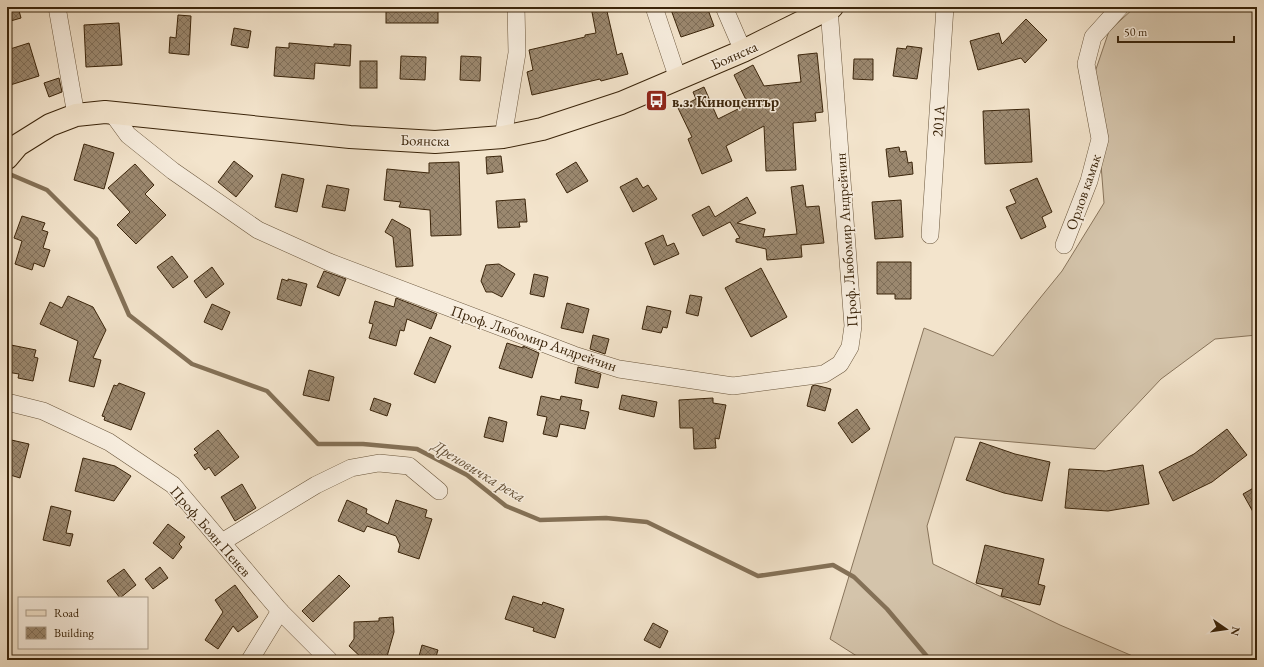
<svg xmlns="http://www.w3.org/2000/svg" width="1264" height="667" font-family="'EB Garamond',serif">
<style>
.garden{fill:#d4c4ab;stroke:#88745b}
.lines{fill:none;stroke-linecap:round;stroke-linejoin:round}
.stream{stroke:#847157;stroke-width:4.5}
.building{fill:url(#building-cross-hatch);stroke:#3b250b}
.minor-casing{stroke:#69553b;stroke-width:18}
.major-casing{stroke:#3b250b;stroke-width:24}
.minor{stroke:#f7edde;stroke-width:17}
.major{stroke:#f3e4cc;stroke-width:22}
.labels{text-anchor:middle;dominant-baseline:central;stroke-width:3;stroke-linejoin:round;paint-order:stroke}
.street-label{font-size:15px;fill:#3b250b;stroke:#f7edde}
.poi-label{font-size:15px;font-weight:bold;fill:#3b250b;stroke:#f7edde;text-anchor:start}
.water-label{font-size:16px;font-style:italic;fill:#655137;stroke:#f7edde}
</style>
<defs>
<pattern id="building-cross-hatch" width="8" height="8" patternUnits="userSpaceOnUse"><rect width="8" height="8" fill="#9b886f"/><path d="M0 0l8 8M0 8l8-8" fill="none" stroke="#806f59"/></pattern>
</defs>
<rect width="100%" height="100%" fill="#f3e4cc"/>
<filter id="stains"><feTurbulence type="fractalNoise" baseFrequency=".005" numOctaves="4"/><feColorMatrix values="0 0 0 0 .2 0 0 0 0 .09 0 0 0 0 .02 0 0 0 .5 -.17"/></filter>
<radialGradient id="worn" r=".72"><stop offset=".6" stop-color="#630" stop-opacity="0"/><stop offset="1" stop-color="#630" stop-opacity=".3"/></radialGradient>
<!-- garden -->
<path class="garden" d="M 1135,7 L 1257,7 L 1257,335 L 1215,339 L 1161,379 L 1095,449 L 955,437 L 927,526 L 933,564 L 1060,625 L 1142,660 L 863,660 L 830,639 L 924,328 L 993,356 L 1062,271 L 1104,203 L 1094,75 L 1109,31 Z"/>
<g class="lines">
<!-- stream -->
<path class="stream" d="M 7,173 L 47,190 L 96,239 L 129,315 L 192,364 L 267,391 L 318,444 L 363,444 L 417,449 L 467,475 L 506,506 L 540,520 L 606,518 L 647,522 L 758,576 L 833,565 L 854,577 L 887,609 L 930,660"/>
</g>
<!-- building -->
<g class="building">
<path d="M 7,7 L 18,7 L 21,18 L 7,22 Z"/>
<rect x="386" y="7" width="52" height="16"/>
<path d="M 591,7 L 606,7 L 617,55 L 622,53 L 628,74 L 601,81 L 600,79 L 532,95 L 527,72 L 533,70 L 529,50 L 585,37 L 585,35 L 596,33 Z"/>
<path d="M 670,7 L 707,7 L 714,26 L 681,37 Z"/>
<path d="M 178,15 L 191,16 L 189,55 L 169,53 L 170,37 L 176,38 Z"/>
<path d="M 1026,19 L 1047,40 L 1025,63 L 1021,58 L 978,70 L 970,41 L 999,33 L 1002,44 Z"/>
<path d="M 119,23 L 122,65 L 86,67 L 84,25 Z"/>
<path d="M 234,28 L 251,31 L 248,48 L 231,45 Z"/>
<path d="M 29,43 L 39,76 L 7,86 L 7,50 Z"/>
<path d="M 289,43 L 334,47 L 334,44 L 351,45 L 350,66 L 315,63 L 314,79 L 274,76 L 276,47 L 289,48 Z"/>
<path d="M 907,46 L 922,48 L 917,79 L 893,76 L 897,48 L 906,49 Z"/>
<path d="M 817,53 L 823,112 L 815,113 L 816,121 L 793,123 L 796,170 L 766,171 L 764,126 L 726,146 L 732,161 L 702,174 L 688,139 L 692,137 L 678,108 L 696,99 L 693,92 L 704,87 L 718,119 L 748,104 L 734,75 L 753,65 L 764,86 L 801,82 L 798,55 Z"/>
<path d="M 401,56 L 426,57 L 425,80 L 400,79 Z"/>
<path d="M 461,56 L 481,57 L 480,81 L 460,80 Z"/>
<path d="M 854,59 L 873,59 L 873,80 L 853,79 Z"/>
<rect x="360" y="61" width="17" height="27"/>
<path d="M 59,78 L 62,92 L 49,97 L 44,83 Z"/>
<path d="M 1029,109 L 1032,162 L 985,164 L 983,111 Z"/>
<path d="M 84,144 L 114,153 L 104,189 L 74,180 Z"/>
<path d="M 899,147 L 900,152 L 906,151 L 908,163 L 912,162 L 913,174 L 889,177 L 886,149 Z"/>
<path d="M 501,156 L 503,172 L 487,174 L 486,157 Z"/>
<path d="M 234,161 L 253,176 L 236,197 L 218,182 Z"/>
<path d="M 459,162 L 461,235 L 431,236 L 430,210 L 399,207 L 401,202 L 384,200 L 387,169 L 429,173 L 429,163 Z"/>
<path d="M 576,162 L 588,181 L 567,193 L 556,174 Z"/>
<path d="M 135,164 L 154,185 L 145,194 L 166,215 L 136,244 L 117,225 L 130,212 L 108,188 Z"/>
<path d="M 282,174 L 304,179 L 297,212 L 275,207 Z"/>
<path d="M 637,178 L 643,188 L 648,185 L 657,199 L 633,212 L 620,187 Z"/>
<path d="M 1037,178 L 1052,212 L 1042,217 L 1046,227 L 1021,239 L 1006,207 L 1016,203 L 1010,190 Z"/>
<path d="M 327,185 L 349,189 L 345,211 L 322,207 Z"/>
<path d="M 803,185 L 806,207 L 819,206 L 824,243 L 801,245 L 802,257 L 767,260 L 766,249 L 736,242 L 736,239 L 740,238 L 730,222 L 703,236 L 692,215 L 709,206 L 715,217 L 747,197 L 756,213 L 737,223 L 765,229 L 763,237 L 797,234 L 791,187 Z"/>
<path d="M 525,199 L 527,222 L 519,222 L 520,227 L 498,228 L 496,201 Z"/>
<path d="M 901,200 L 903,237 L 875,239 L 872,202 Z"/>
<path d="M 22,216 L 45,223 L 42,230 L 48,232 L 43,248 L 50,250 L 44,267 L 34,263 L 32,270 L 15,264 L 22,241 L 14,238 Z"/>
<path d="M 392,219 L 410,229 L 413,266 L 396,267 L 393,237 L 385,232 Z"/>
<path d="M 663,235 L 667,246 L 674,243 L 679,254 L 654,265 L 645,243 Z"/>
<path d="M 172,256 L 188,277 L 173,288 L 157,267 Z"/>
<path d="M 877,262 L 911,262 L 911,299 L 895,299 L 895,294 L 877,294 Z"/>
<path d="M 499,264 L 515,274 L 502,297 L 492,292 L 486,292 L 481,281 L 486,265 Z"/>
<path d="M 212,267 L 224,284 L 206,298 L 194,281 Z"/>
<path d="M 761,268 L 787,317 L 751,337 L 725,288 Z"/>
<path d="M 324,271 L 346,279 L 339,296 L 317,287 Z"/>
<path d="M 534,274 L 548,277 L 544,297 L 530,294 Z"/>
<path d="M 282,279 L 288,281 L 288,279 L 307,284 L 301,306 L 277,299 Z"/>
<path d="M 690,295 L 702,297 L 698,316 L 686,313 Z"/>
<path d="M 68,296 L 93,307 L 106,330 L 93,358 L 101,360 L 94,387 L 69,381 L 78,341 L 40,324 L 50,302 L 62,308 Z"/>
<path d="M 396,298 L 437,314 L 431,329 L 407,319 L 404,331 L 400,330 L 396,346 L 369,338 L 373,324 L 369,323 L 375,301 L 394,307 Z"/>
<path d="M 567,303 L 589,309 L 583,333 L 561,328 Z"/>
<path d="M 212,304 L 230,312 L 222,330 L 204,322 Z"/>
<path d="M 647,306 L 671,311 L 667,328 L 663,327 L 661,333 L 642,329 Z"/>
<path d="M 593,335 L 609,339 L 605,354 L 590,349 Z"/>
<path d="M 430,337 L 451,346 L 435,383 L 414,374 Z"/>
<path d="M 507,343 L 523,348 L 523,346 L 539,353 L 532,378 L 499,368 Z"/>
<path d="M 11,345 L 36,350 L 34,357 L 38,358 L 33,381 L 18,378 L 19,374 L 7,372 Z"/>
<path d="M 578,367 L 601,374 L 598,388 L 575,383 Z"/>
<path d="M 309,370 L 334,377 L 329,401 L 303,395 Z"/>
<path d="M 119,383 L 145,393 L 131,430 L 104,420 L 105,417 L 102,416 L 114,385 L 117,386 Z"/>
<path d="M 815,385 L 831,389 L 825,411 L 807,406 L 812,386 Z"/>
<path d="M 622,395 L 657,402 L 654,417 L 619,409 Z"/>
<path d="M 541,396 L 560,400 L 561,396 L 582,400 L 580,410 L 589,412 L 585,429 L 560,424 L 557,437 L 543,434 L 547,417 L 537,415 Z"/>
<path d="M 374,398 L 391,404 L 387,416 L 370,410 Z"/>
<path d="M 713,398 L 713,403 L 726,405 L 719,439 L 715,438 L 716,448 L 694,449 L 693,428 L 680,428 L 679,400 Z"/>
<path d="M 857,409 L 870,429 L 852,443 L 838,423 Z"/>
<path d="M 489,417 L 507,422 L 503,442 L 484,437 Z"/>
<path d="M 1227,429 L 1247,455 L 1212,482 L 1173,501 L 1159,472 L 1194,454 Z"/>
<path d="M 218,430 L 239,457 L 215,476 L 209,467 L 205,470 L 194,455 L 198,453 L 194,449 Z"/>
<path d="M 7,439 L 29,444 L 20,478 L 7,474 Z"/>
<path d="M 980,442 L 1015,454 L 1050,462 L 1042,501 L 1004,493 L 966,480 Z"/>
<path d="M 83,458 L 115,466 L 131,476 L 114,501 L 75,491 Z"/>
<path d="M 1143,465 L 1149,504 L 1108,511 L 1065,508 L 1069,469 L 1106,471 Z"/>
<path d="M 242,484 L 256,508 L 235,521 L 221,497 Z"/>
<path d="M 1257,486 L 1257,519 L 1243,494 Z"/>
<path d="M 347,500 L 367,509 L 366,513 L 388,524 L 396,500 L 427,510 L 425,517 L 432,519 L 419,559 L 398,552 L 400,545 L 396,536 L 367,526 L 364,532 L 338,521 Z"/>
<path d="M 51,506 L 71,511 L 66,533 L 73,534 L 70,546 L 43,540 Z"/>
<path d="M 168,524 L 185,537 L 179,544 L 182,547 L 173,559 L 153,543 Z"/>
<path d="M 985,545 L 1044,559 L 1038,584 L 1045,586 L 1040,605 L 1001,596 L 1003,589 L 976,583 Z"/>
<path d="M 160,567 L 168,578 L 153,589 L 145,579 Z"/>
<path d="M 124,569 L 136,585 L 120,598 L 107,581 Z"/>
<path d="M 339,575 L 350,586 L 313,622 L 302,611 Z"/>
<path d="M 235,585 L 258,617 L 238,632 L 233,626 L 218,649 L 205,640 L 223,612 L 215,600 Z"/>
<path d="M 513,596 L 542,605 L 543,602 L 564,609 L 555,638 L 533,631 L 534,628 L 505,619 Z"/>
<path d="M 393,617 L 394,632 L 386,660 L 364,660 L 349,646 L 354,639 L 354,622 L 379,621 L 379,618 Z"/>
<path d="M 653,623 L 668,631 L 660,648 L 644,640 Z"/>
<path d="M 422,645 L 438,650 L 435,660 L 418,660 Z"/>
</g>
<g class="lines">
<defs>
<g id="minor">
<path d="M 57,7 L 76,115"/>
<path d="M 654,7 L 678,79"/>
<path d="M 724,7 L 743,51"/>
<path d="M 112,113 L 128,135 L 173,171 L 258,230 L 329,262 L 574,355 L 619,369 L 733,386 L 824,374 L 840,364 L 850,347 L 853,326 L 829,8"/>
<path d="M 503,137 L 517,53 L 516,7"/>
<path d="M 930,235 L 945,7"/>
<path d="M 1064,245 L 1089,181 L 1100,139 L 1086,64 L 1093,37 L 1120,7"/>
<path d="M 7,402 L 43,411 L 109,442 L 173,485 L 280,611 L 329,660"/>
<path d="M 222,542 L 316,485 L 351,468 L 379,463 L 409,466 L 439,491"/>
<path d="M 250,660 L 280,611"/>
</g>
<path id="major" d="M 7,158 L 18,145 L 50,125 L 76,115 L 105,112 L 350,137 L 435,142 L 503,137 L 542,129 L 621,103 L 743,51 L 832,7"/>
</defs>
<!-- minor casing -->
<use href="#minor" class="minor-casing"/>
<!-- major casing -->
<use href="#major" class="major-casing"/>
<!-- minor -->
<use href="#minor" class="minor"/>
<!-- major -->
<use href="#major" class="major"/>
</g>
<!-- icons -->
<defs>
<symbol id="bus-square" viewBox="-11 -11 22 22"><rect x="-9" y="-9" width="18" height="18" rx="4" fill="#8f2418" stroke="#f7edde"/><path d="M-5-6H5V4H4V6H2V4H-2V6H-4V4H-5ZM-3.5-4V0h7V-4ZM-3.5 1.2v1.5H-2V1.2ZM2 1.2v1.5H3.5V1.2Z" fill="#fff"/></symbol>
</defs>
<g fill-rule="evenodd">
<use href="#bus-square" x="644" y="88" width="25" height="25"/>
</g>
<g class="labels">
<!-- street labels -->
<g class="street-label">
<text transform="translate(734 55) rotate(-24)">Боянска</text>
<text transform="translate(938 121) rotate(-86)">201А</text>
<text transform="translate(425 140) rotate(1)">Боянска</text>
<text transform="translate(1083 192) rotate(-71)">Орлов камък</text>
<text transform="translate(846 240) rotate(-94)">Проф. Любомир Андрейчин</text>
<text transform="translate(534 338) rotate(19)">Проф. Любомир Андрейчин</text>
<text transform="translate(211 531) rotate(49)">Проф. Боян Пенев</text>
</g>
<!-- poi labels -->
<g class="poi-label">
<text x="672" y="101">в.з. Киноцентър</text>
</g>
<!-- water labels -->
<g class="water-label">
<text transform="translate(479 471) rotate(31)">Дреновичка река</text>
</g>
</g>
<!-- margin -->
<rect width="1264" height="667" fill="none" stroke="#f3e4cc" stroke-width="24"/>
<rect x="8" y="8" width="1248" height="651" fill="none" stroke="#3b250b" stroke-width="2"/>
<rect x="12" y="12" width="1240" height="643" fill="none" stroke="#3b250b"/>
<!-- legend -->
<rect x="18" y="597" width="130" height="52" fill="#f7edde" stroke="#ac9d8a"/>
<rect x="26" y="610" width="20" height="6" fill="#f3e4cc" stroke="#ac9d8a"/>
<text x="54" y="617" font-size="12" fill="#3b250b">Road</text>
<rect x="26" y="627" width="20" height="12" fill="url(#building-cross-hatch)" stroke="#ac9d8a"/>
<text x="54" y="637" font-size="12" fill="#3b250b">Building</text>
<!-- north arrow -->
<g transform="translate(1226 629) rotate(103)" stroke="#f7edde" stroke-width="3" paint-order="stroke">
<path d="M0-3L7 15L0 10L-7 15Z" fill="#3b250b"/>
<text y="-6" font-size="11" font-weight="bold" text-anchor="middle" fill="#3b250b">N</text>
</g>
<!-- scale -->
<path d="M1118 36v6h116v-6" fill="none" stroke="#3b250b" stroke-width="2"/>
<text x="1124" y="36" font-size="12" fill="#3b250b" stroke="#f7edde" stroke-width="3" paint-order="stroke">50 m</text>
<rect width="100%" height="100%" filter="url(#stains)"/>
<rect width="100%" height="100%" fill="url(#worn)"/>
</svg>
